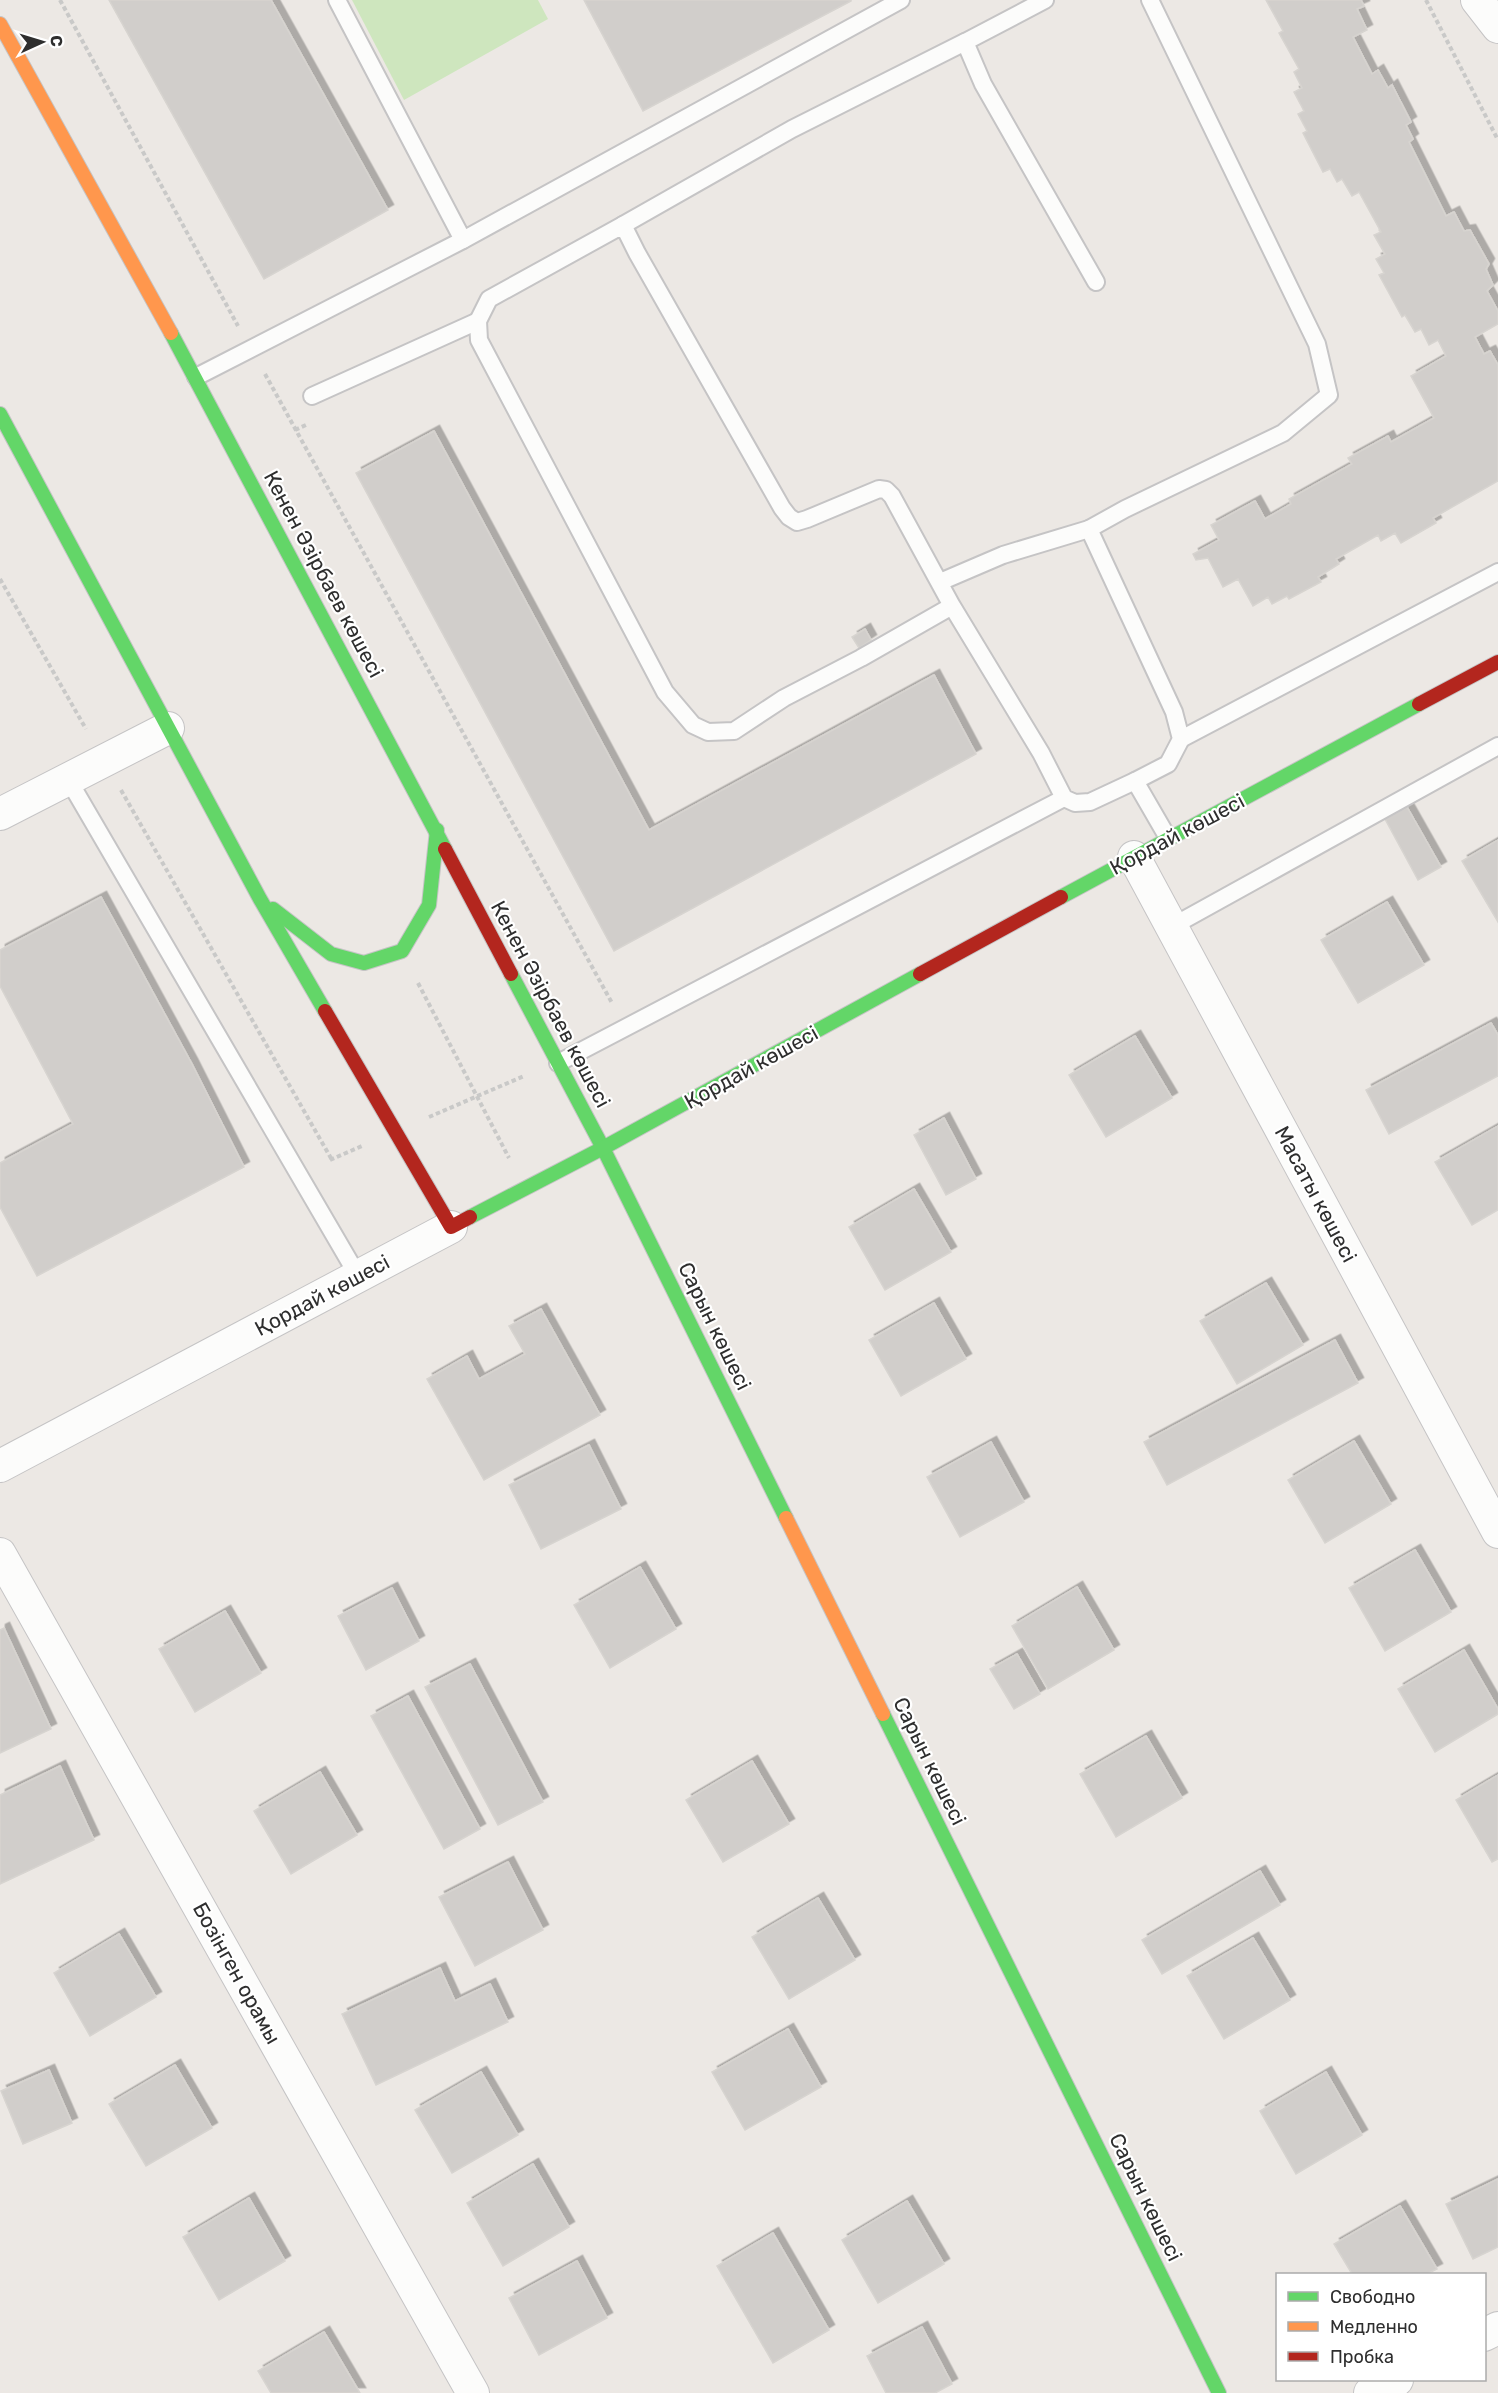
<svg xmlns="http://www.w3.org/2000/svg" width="1498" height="2393" font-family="Rubik,sans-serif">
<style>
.green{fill:#cee6be}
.building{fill:#d1cecb;stroke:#d7d4d0;stroke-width:1.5;filter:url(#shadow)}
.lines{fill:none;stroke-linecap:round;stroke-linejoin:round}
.lane-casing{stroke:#c5c4c5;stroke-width:20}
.street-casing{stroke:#c5c4c5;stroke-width:34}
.fast-casing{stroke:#c5c4c5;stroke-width:16}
.slow-casing{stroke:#c5c4c5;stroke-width:16}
.jam-casing{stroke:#c5c4c5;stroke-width:16}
.path{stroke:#c9c9c8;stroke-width:4;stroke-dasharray:4.5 3;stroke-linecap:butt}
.lane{stroke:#fcfcfb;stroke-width:16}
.street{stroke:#fcfcfb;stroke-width:32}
.fast{stroke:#63d668;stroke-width:14}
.slow{stroke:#ff974d;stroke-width:14}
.jam{stroke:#b3261e;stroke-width:14}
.labels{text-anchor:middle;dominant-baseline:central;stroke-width:4.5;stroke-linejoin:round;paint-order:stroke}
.street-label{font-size:21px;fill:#2e2e2e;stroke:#fff}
</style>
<defs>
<filter id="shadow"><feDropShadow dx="5.5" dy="-5.5" stdDeviation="0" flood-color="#0004"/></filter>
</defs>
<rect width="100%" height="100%" fill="#ece8e4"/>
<!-- green -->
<path class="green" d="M 352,0 L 538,0 L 548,19 L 404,100 Z"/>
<!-- building -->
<g class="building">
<path d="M 109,0 L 271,0 L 388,210 L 264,279 Z"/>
<path d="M 584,0 L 851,0 L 851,1 L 643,111 Z"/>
<path d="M 1266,0 L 1361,0 L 1364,6 L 1357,9 L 1367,30 L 1353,37 L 1372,74 L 1378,70 L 1388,88 L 1392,85 L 1411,122 L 1406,125 L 1413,139 L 1409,142 L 1446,216 L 1454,212 L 1464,231 L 1470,230 L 1489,264 L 1486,269 L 1493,285 L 1487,291 L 1498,311 L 1498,324 L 1475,337 L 1484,354 L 1490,351 L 1498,365 L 1498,481 L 1433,518 L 1436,523 L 1401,543 L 1395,533 L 1381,541 L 1378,535 L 1336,559 L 1339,564 L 1318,577 L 1321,582 L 1289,599 L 1287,596 L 1272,604 L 1268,597 L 1253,606 L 1238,579 L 1223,587 L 1208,558 L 1196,560 L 1193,554 L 1219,540 L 1211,525 L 1255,501 L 1265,519 L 1291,504 L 1289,499 L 1352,464 L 1348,458 L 1388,436 L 1391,442 L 1434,418 L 1411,376 L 1446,356 L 1438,340 L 1429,345 L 1421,329 L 1415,332 L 1405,315 L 1402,317 L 1379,275 L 1384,273 L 1376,259 L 1385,254 L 1374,235 L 1381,232 L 1359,192 L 1352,196 L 1342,179 L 1337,182 L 1330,169 L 1323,172 L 1303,133 L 1307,131 L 1298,114 L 1304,111 L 1294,92 L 1302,88 L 1294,72 L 1299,69 L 1279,33 L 1283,31 Z"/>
<path d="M 434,431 L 649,830 L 934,675 L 976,754 L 614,951 L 356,473 Z"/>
<path d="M 865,629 L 871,640 L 859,648 L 852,637 Z"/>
<path d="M 1407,807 L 1441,867 L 1418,880 L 1385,819 Z"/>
<path d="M 1498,840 L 1498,922 L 1462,861 Z"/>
<path d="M 101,897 L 192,1064 L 244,1167 L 37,1276 L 0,1207 L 0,1163 L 73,1124 L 0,986 L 0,950 Z"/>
<path d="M 1387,902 L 1424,965 L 1358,1003 L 1321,940 Z"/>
<path d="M 1491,1023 L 1498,1035 L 1498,1076 L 1389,1134 L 1366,1090 Z"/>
<path d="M 1135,1036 L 1172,1098 L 1106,1137 L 1069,1075 Z"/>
<path d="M 944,1118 L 976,1179 L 946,1195 L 914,1135 Z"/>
<path d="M 1498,1126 L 1498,1210 L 1472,1225 L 1435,1162 Z"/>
<path d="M 914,1189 L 951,1252 L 885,1290 L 849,1227 Z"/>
<path d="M 1266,1283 L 1303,1345 L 1237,1384 L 1200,1321 Z"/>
<path d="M 934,1303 L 966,1359 L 901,1396 L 869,1340 Z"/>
<path d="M 541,1309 L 600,1415 L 484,1480 L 427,1379 L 467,1356 L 479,1379 L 525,1354 L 509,1326 Z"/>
<path d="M 1335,1340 L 1358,1383 L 1167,1485 L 1144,1442 Z"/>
<path d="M 1354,1441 L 1391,1504 L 1325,1543 L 1288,1480 Z"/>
<path d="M 991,1442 L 1024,1502 L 960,1537 L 927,1477 Z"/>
<path d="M 589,1445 L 621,1509 L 541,1549 L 509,1485 Z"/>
<path d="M 1415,1550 L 1451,1612 L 1385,1651 L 1349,1588 Z"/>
<path d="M 640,1567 L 676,1629 L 610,1668 L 574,1605 Z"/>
<path d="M 1077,1587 L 1114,1650 L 1048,1689 L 1012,1626 Z"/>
<path d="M 392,1588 L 419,1641 L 366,1670 L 338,1616 Z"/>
<path d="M 225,1611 L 261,1673 L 195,1712 L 159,1649 Z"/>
<path d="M 4,1628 L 51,1729 L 0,1753 L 0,1630 Z"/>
<path d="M 1464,1650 L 1498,1709 L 1498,1714 L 1435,1752 L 1398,1689 Z"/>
<path d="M 1017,1654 L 1040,1694 L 1014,1709 L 990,1669 Z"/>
<path d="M 470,1664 L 543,1802 L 498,1825 L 425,1687 Z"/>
<path d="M 408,1696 L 480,1829 L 444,1849 L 371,1716 Z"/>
<path d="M 1146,1736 L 1182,1798 L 1116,1837 L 1080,1774 Z"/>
<path d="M 752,1761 L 789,1824 L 723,1862 L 686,1800 Z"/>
<path d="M 60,1766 L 94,1840 L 0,1884 L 0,1795 Z"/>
<path d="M 320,1772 L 357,1835 L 291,1874 L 254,1811 Z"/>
<path d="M 1498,1775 L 1498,1859 L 1492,1862 L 1456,1800 Z"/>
<path d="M 508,1862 L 543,1930 L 475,1966 L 439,1897 Z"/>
<path d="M 1260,1871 L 1280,1905 L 1162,1974 L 1142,1940 Z"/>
<path d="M 818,1898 L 855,1960 L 789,1999 L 752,1937 Z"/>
<path d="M 119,1934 L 156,1997 L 90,2036 L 54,1973 Z"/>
<path d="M 1253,1938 L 1290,2000 L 1224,2039 L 1187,1976 Z"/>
<path d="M 440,1968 L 455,2001 L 490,1984 L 508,2022 L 376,2085 L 342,2014 Z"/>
<path d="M 788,2029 L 821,2087 L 745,2130 L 712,2072 Z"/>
<path d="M 175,2065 L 212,2128 L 146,2166 L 109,2104 Z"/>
<path d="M 49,2070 L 72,2123 L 23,2144 L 1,2091 Z"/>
<path d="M 481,2072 L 518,2135 L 452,2173 L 415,2110 Z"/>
<path d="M 1326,2072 L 1362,2135 L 1296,2174 L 1260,2111 Z"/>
<path d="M 533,2164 L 569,2227 L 503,2266 L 467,2203 Z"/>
<path d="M 1498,2179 L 1498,2247 L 1473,2259 L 1446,2204 Z"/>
<path d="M 249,2198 L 285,2261 L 219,2300 L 183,2237 Z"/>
<path d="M 907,2201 L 944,2264 L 878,2303 L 842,2240 Z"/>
<path d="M 1400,2206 L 1437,2269 L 1427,2274 L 1352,2274 L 1334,2244 Z"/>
<path d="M 773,2233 L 829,2330 L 773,2363 L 717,2266 Z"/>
<path d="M 577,2261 L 607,2318 L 539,2355 L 509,2298 Z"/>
<path d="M 922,2327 L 952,2384 L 935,2393 L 886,2393 L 867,2356 Z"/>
<path d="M 324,2332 L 360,2393 L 271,2393 L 258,2371 Z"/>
</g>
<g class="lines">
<defs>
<g id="lane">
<path d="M 337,0 L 463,240"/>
<path d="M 1045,0 L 965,42 L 983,84 L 1096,282"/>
<path d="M 1150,0 L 1317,344 L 1329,395 L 1283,433 L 1125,509 L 1089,529 L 1174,712 L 1181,739 L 1168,764 L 1135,781 L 1168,838"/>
<path d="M 623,225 L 792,129 L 965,42"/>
<path d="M 196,377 L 463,240 L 901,0"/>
<path d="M 312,396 L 478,321"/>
<path d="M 940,582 L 1003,555 L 1089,529"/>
<path d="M 952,606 L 861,658 L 784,698 L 734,731 L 708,732 L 693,725 L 665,692 L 479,340 L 478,321 L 489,299 L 623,225 L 637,253 L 782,508 L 789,517 L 797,522 L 807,519 L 879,489 L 886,490 L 892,496 L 952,606 L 1041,753 L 1064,798 L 1075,803 L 1090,802 L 1135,781"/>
<path d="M 1181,739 L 1498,572"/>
<path d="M 68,779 L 358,1276"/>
<path d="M 1171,927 L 1498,746"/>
<path d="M 558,1063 L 1064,798"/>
</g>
<g id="street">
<path d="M 1477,0 L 1498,27"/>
<path d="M 0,814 L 168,728"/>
<path d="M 1134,857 L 1498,1532"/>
<path d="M 0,1466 L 451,1227"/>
<path d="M 0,1554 L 473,2393"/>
<path d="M 1484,2335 L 1498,2328"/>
<path d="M 1370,2393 L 1397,2380"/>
</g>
<g id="fast">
<path d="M 171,333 L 445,849"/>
<path d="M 0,414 L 260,899 L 325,1011"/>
<path d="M 1061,897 L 1419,704"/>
<path d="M 273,909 L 331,954 L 364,963 L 402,951 L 429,905 L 437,830"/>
<path d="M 511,974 L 603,1148 L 786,1518"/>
<path d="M 470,1217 L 603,1148 L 920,974"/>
<path d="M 883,1714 L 1219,2393"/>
</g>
<g id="slow">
<path d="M 0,24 L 171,333"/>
<path d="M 786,1518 L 883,1714"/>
</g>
<g id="jam">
<path d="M 1419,704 L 1498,662"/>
<path d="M 445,849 L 511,974"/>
<path d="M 920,974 L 1061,897"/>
<path d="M 325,1011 L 451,1227 L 470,1217"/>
</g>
</defs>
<!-- lane casing -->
<use href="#lane" class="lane-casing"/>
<!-- street casing -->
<use href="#street" class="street-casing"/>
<!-- fast casing -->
<use href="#fast" class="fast-casing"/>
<!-- slow casing -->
<use href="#slow" class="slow-casing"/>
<!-- jam casing -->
<use href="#jam" class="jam-casing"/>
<!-- path -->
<g class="path">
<path d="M 60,0 L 238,326"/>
<path d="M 1426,0 L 1498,140"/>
<path d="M 265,374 L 612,1003"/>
<path d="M 295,430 L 308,424"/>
<path d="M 0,579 L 86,729"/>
<path d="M 121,790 L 332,1160"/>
<path d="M 418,983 L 509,1158"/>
<path d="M 429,1117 L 524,1076"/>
<path d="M 330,1160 L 362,1146"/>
</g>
<!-- lane -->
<use href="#lane" class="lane"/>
<!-- street -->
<use href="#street" class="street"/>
<!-- fast -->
<use href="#fast" class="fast"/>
<!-- slow -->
<use href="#slow" class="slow"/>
<!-- jam -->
<use href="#jam" class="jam"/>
</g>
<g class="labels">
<!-- street labels -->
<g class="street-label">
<text transform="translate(324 574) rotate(62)">Кенен Әзірбаев көшесі</text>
<text transform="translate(1177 834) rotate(-28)">Қордай көшесі</text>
<text transform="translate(551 1004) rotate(62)">Кенен Әзірбаев көшесі</text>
<text transform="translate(751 1067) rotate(-29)">Қордай көшесі</text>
<text transform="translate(1316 1194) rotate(62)">Масаты көшесі</text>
<text transform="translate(322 1295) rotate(-28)">Қордай көшесі</text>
<text transform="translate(715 1326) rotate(64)">Сарын көшесі</text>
<text transform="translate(930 1761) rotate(64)">Сарын көшесі</text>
<text transform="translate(237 1973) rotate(61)">Бозінген орамы</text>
<text transform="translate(1146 2197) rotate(64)">Сарын көшесі</text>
</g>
</g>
<!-- legend -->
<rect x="1276" y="2273" width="210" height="108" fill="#ffffff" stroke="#ababab" stroke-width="1.5"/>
<rect x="1288" y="2292" width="30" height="9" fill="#63d668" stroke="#ababab" stroke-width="1.5"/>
<text x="1330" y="2303" font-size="18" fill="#2e2e2e">Свободно</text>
<rect x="1288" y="2322" width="30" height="9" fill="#ff974d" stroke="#ababab" stroke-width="1.5"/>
<text x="1330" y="2333" font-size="18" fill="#2e2e2e">Медленно</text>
<rect x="1288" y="2352" width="30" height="9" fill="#b3261e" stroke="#ababab" stroke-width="1.5"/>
<text x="1330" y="2363" font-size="18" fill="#2e2e2e">Пробка</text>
<!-- north arrow -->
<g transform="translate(42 42) rotate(86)" stroke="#ffffff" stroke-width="4.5" paint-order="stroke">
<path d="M0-4.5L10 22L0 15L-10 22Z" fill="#2e2e2e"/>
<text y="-9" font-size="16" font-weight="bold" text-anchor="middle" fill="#2e2e2e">С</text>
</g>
</svg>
